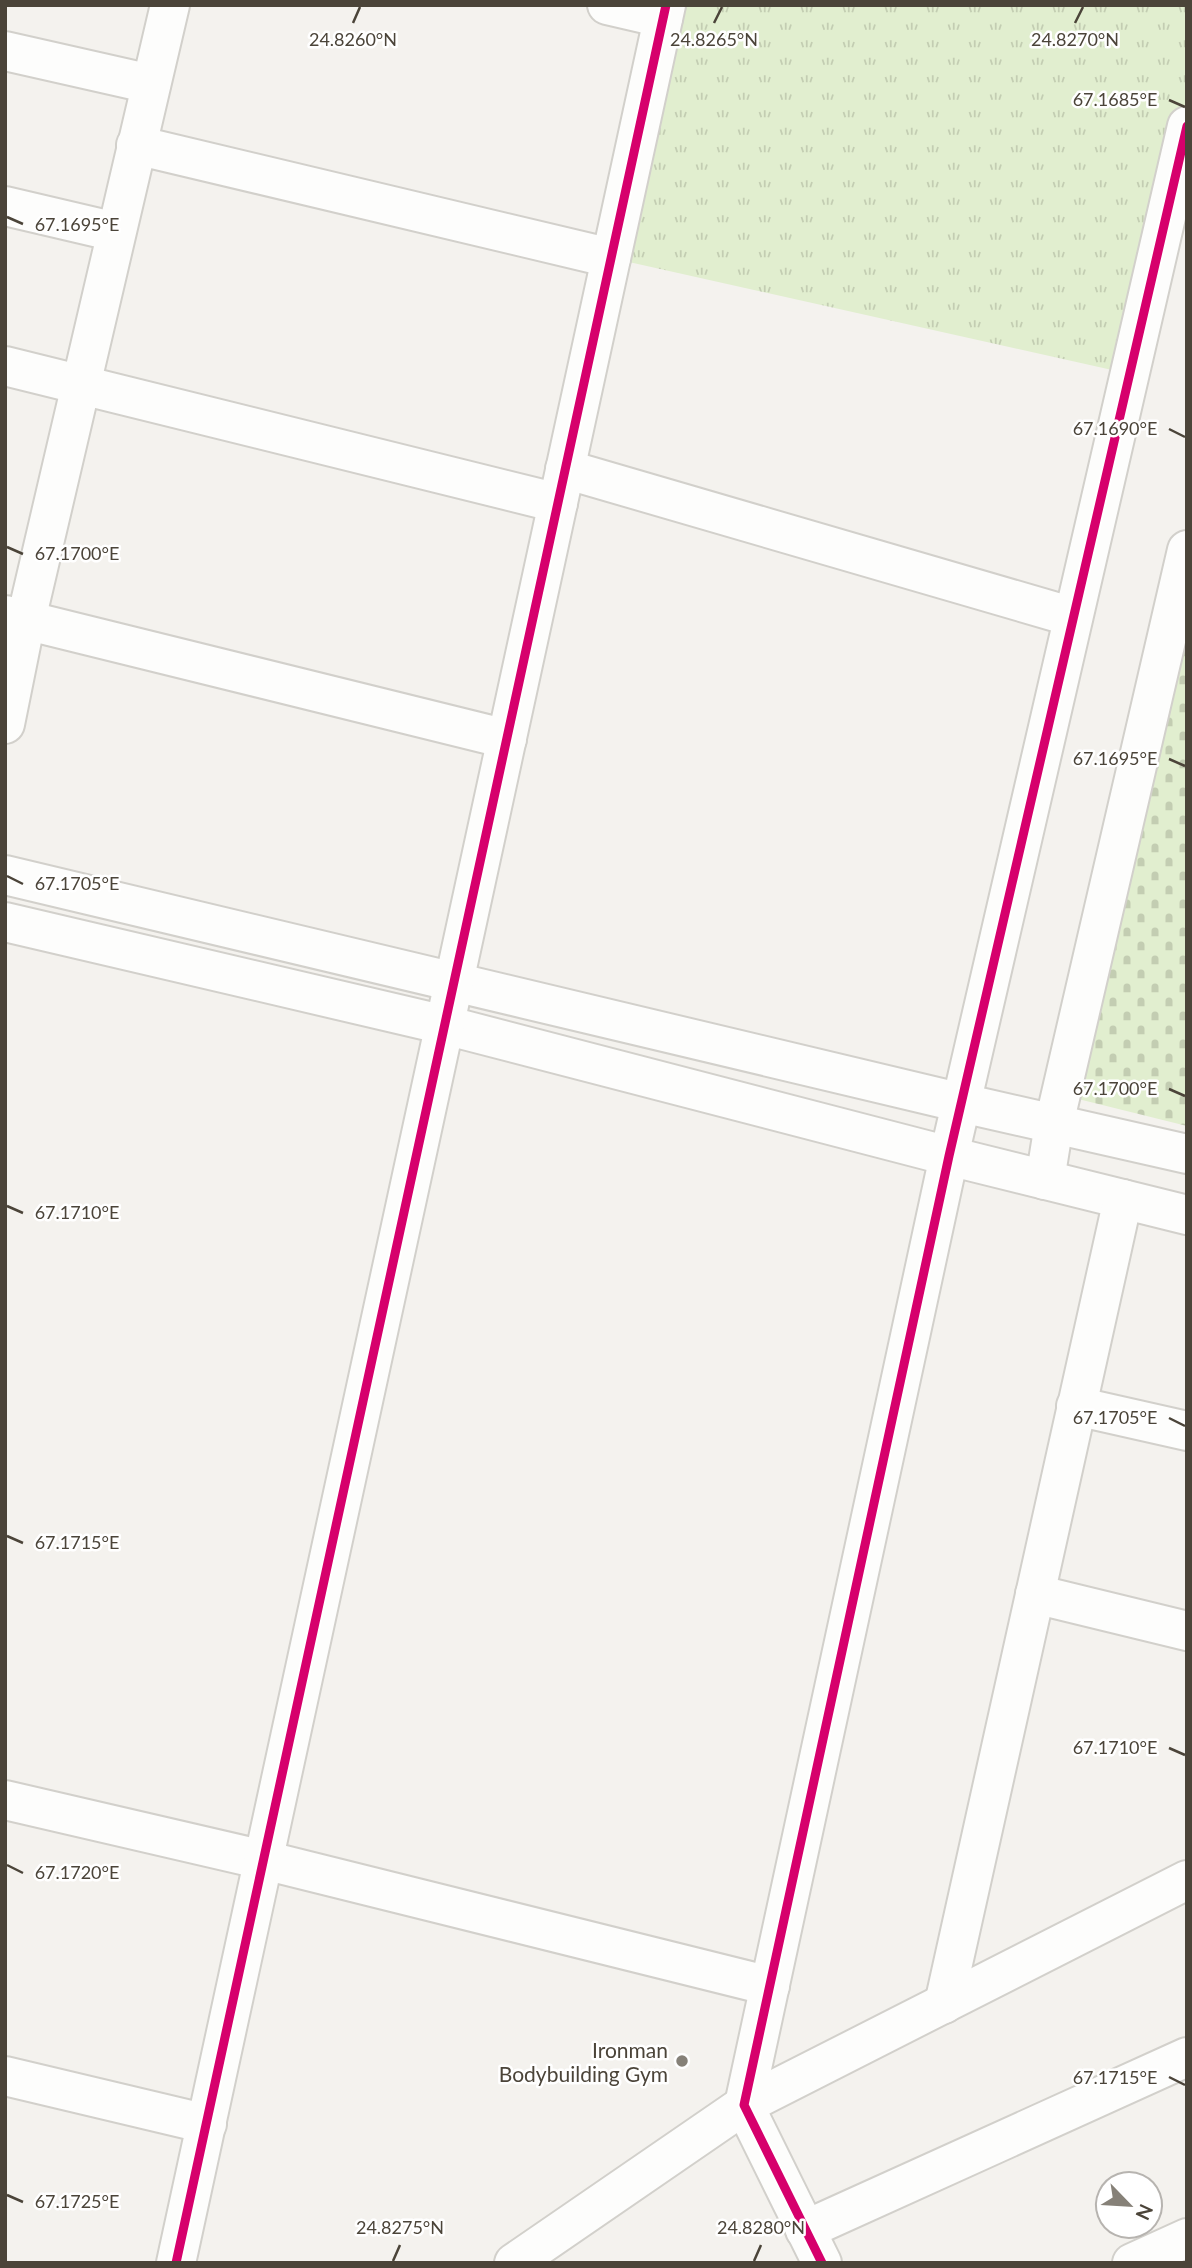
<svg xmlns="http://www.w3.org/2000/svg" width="1192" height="2268" font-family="Lato,sans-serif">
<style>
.cemetery{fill:url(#cemetery-stones)}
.park{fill:url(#park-tufts)}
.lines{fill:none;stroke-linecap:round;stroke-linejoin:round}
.minor-casing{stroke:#d2d0cb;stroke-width:42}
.minor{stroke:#fdfdfc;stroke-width:38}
.cycleway-casing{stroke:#fff;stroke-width:13}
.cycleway{stroke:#d6006c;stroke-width:9}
.ticks{fill:none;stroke:#4b4439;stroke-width:2.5}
.poi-dot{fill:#868178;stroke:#fff;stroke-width:2.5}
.labels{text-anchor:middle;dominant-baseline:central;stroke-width:5;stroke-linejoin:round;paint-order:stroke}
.poi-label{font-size:21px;fill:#4b4439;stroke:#fff;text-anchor:end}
.ticks-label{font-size:18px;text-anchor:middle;fill:#4b4439;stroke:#fff;stroke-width:5;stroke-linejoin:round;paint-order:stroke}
</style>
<defs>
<pattern id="cemetery-stones" width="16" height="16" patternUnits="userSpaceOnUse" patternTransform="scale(1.75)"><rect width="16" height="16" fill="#e1eecf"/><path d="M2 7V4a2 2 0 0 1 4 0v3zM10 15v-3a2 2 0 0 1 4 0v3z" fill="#c3cdb2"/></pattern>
<pattern id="park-tufts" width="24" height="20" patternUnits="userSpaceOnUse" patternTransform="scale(1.75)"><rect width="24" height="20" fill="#e1eecf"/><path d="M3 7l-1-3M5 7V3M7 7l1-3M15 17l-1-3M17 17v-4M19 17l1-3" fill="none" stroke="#c3cdb2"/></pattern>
</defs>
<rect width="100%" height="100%" fill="#f4f2ee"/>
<!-- cemetery -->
<path class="cemetery" d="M 1187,563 L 1187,1126 L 1066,1096 Z"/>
<!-- park -->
<path class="park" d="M 666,5 L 1187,5 L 1187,126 L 1130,374 L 611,258 Z"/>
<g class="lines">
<defs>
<g id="minor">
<path d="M 607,5 L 663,18"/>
<path d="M 5,51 L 151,84"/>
<path d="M 136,145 L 611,258"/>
<path d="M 5,206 L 116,232"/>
<path d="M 5,366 L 558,503"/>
<path d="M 565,469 L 1073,617"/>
<path d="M 5,615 L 507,739"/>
<path d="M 5,724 L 26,620 L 170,5"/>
<path d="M 5,875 L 962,1103 L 1187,1154"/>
<path d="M 5,922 L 445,1025 L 949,1156 L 1187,1215"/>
<path d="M 1045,1180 L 1054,1124 L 1187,550"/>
<path d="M 1076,1406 L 1187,1431"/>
<path d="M 1035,1594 L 1187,1631"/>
<path d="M 5,1800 L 264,1860 L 770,1986"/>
<path d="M 944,2004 L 1123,1199"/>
<path d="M 5,2076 L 207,2124"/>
<path d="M 805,2230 L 1187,2057"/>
<path d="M 176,2263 L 666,5"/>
<path d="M 514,2263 L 744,2105 L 1187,1880"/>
<path d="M 822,2263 L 744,2105 L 949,1156 L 1187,126"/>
<path d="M 1132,2263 L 1187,2238"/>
</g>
</defs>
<!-- minor casing -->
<use href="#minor" class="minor-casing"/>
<!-- minor -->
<use href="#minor" class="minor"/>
<defs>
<g id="cycleway">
<path d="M 176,2263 L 666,5"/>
<path d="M 822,2263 L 744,2105 L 949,1156 L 1187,126"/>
</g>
</defs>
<!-- cycleway casing -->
<use href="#cycleway" class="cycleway-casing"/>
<!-- cycleway -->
<use href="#cycleway" class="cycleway"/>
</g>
<!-- ticks -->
<path class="ticks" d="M 353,23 L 360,7M 714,23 L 722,7M 1075,23 L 1083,7M 1169,100 L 1185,107M 7,217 L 23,224M 1169,429 L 1185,437M 7,547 L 23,554M 1169,759 L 1185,766M 7,876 L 23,884M 1169,1089 L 1185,1096M 7,1206 L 23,1213M 1169,1418 L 1185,1426M 7,1536 L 23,1543M 1169,1748 L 1185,1755M 7,1865 L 23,1873M 1169,2077 L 1185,2085M 7,2195 L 23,2202M 393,2261 L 400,2245M 754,2261 L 761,2245"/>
<!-- markers -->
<circle class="poi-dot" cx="682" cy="2061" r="7"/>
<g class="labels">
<!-- poi labels -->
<g class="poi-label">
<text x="668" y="2049">Ironman<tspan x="668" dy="24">Bodybuilding Gym</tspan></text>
</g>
</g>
<g class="ticks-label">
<text x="353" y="46">24.8260°N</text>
<text x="714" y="46">24.8265°N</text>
<text x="1075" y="46">24.8270°N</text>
<text x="1115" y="106">67.1685°E</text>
<text x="77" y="231">67.1695°E</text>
<text x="1115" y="435">67.1690°E</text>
<text x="77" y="560">67.1700°E</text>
<text x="1115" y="765">67.1695°E</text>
<text x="77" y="890">67.1705°E</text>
<text x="1115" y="1095">67.1700°E</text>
<text x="77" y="1219">67.1710°E</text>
<text x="1115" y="1424">67.1705°E</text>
<text x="77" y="1549">67.1715°E</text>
<text x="1115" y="1754">67.1710°E</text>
<text x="77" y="1879">67.1720°E</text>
<text x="1115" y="2084">67.1715°E</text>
<text x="77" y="2208">67.1725°E</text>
<text x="400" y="2234">24.8275°N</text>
<text x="761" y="2234">24.8280°N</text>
</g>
<!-- border -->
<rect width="1192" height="2268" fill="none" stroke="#4b4439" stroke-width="14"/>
<!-- north arrow -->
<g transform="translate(1129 2205) rotate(115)"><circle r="33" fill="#ffffff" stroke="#b7b4b0" stroke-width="2"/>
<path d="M0-5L12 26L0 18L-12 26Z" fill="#868178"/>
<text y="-10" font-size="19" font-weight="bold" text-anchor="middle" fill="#4b4439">N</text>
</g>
</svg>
